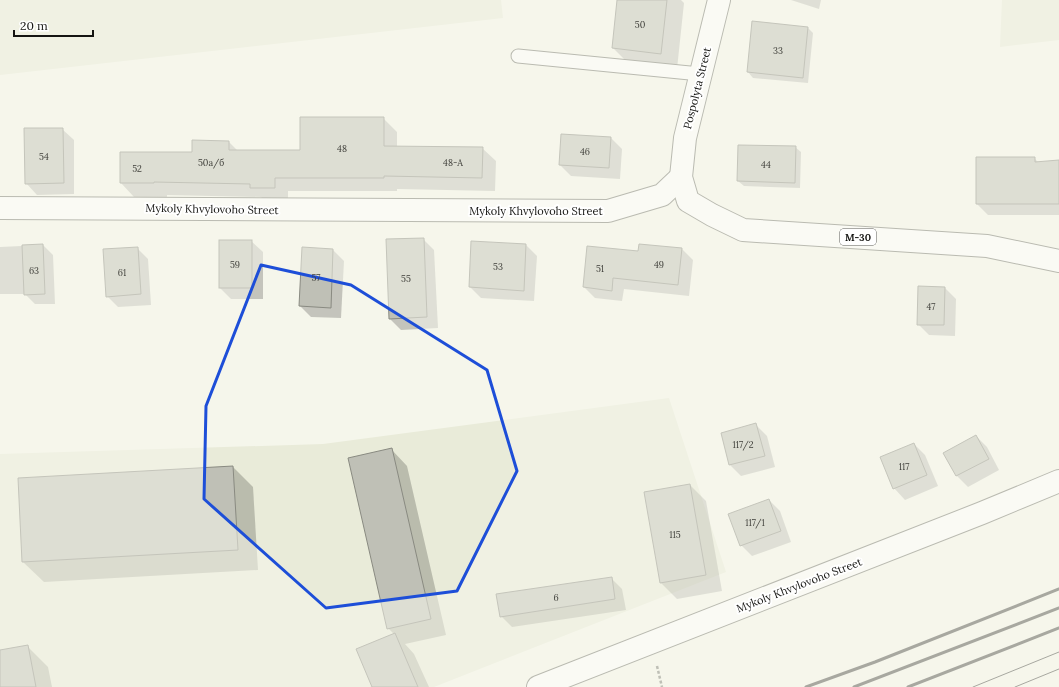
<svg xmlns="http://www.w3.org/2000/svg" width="1059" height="687" font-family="Lora,serif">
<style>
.built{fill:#e9ebd9}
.shadow{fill:#0003}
.building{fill:#bfc0b6;stroke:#898a81}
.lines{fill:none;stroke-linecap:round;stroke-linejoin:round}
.lane-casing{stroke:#72736b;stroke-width:15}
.street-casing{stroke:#72736b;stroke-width:24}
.highway-casing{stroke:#72736b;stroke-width:24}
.path{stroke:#7d7e77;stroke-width:2.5;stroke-dasharray:3 2;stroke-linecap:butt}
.lane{stroke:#fff;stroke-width:13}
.street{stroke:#fff;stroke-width:22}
.highway{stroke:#fff;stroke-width:22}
.tram{stroke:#494945;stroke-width:1}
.rail{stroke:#494945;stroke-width:3}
.marked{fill:none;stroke:#1d4ed8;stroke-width:3;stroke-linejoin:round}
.labels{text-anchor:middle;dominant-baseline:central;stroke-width:4;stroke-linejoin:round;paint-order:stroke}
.number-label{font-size:9px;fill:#40403b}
.shield{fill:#fff;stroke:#5b5b59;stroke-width:1}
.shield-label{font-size:10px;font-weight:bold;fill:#151512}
.street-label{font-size:11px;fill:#151512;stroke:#fff}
</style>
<rect width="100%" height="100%" fill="#f5f6eb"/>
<!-- built -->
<g class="built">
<path d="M 0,0 L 501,0 L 503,18 L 0,75 Z"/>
<path d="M 1002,0 L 1059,0 L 1059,40 L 1000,47 Z"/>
<path d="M 669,398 L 726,572 L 434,687 L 0,687 L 0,454 L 323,444 Z"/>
</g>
<!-- shadow -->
<g class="shadow">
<path d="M 618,0 L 681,0 L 684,3 L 677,69 L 629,64 L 613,48 Z"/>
<path d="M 791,0 L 821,0 L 819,9 Z"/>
<path d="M 808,28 L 813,33 L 808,83 L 753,78 L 748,72 Z"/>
<path d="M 383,118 L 397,132 L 397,147 L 482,148 L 496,161 L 495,191 L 397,189 L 397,191 L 288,191 L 288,201 L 265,201 L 261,197 L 167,195 L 167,197 L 134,197 L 121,183 L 121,153 L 193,153 L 229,142 L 238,151 L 301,151 Z"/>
<path d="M 62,129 L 74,140 L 74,194 L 37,195 L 26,183 Z"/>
<path d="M 611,138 L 622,149 L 620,179 L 571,176 L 560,165 Z"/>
<path d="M 795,147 L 801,152 L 800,188 L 744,186 L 738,181 Z"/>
<path d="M 977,158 L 1034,158 L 1039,163 L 1059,161 L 1059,215 L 988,215 L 977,204 Z"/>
<path d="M 423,239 L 434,250 L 438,328 L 401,330 L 390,319 Z"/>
<path d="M 251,241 L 263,252 L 263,299 L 231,299 L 220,288 Z"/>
<path d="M 472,242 L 526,245 L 537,256 L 534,301 L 481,298 L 470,287 Z"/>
<path d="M 43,245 L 53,255 L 55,304 L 35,304 L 25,294 L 0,294 L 0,247 Z"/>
<path d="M 588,247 L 639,252 L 682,249 L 693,260 L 689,296 L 624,289 L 622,301 L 595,298 L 584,287 Z"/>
<path d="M 137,248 L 148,259 L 151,305 L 118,307 L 107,296 Z"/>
<path d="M 333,250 L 344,261 L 341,318 L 311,317 L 300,306 Z"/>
<path d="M 945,288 L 956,299 L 955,336 L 929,335 L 918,324 Z"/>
<path d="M 756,425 L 767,436 L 775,467 L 741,476 L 730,465 L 722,433 Z"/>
<path d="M 976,436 L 987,447 L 999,470 L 968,487 L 957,476 L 945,453 Z"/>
<path d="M 914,444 L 925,455 L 938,486 L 905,500 L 894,488 Z"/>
<path d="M 391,449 L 407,466 L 446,635 L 405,644 L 414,654 L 429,687 L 370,687 L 373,686 L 394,634 L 388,628 Z"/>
<path d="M 233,467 L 253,487 L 258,570 L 44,582 L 23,562 L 19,479 Z"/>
<path d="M 690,485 L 706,501 L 722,591 L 677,599 L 661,583 L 645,493 Z"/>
<path d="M 769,500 L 780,511 L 791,542 L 752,556 L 741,545 Z"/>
<path d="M 611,578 L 622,589 L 626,610 L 512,627 L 501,616 Z"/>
<path d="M 28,647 L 48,667 L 52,687 L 0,687 L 0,651 Z"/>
</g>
<!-- building -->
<g class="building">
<path d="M 617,0 L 667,0 L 661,54 L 612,48 Z"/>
<path d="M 752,21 L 808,27 L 803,78 L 747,72 Z"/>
<path d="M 300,117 L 384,117 L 384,146 L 483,147 L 482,178 L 384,176 L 384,178 L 275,178 L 275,188 L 250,188 L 250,184 L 154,182 L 154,183 L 120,183 L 120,152 L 192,152 L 192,140 L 229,141 L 229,150 L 300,150 Z"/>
<path d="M 24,128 L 63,128 L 64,183 L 25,184 Z"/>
<path d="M 561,134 L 611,137 L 609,168 L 559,165 Z"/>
<path d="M 738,145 L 796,146 L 795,183 L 737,181 Z"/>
<path d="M 976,157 L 1035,157 L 1035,162 L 1059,160 L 1059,204 L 976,204 Z"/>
<path d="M 424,238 L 427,317 L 389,319 L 386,239 Z"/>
<rect x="219" y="240" width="33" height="48"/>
<path d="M 471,241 L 526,244 L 524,291 L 469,287 Z"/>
<path d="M 43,244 L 45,294 L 24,295 L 22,245 Z"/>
<path d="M 639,244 L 682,248 L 678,285 L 613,278 L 612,291 L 583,287 L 587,246 L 638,251 Z"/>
<path d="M 138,247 L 141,294 L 106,297 L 103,249 Z"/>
<path d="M 302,247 L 333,249 L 331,308 L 299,306 Z"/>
<path d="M 918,286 L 945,287 L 944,325 L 917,325 Z"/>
<path d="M 756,423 L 765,456 L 729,465 L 721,433 Z"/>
<path d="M 976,435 L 989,459 L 956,476 L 943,453 Z"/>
<path d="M 914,443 L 927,475 L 893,489 L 880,457 Z"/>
<path d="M 392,448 L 431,619 L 387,629 L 348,458 Z"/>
<path d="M 233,466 L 238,550 L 22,562 L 18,478 Z"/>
<path d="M 690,484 L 706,575 L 660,583 L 644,492 Z"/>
<path d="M 769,499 L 781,531 L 740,546 L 728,514 Z"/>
<path d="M 612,577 L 615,599 L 500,617 L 496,594 Z"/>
<path d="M 395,633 L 418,687 L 372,687 L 356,649 Z"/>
<path d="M 28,645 L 36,687 L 0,687 L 0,650 Z"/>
</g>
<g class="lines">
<defs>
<path id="lane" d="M 518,56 L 700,74"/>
<g id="street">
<path d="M 0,208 L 608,211 L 662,195 L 681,177"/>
<path d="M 538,687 L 982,513 L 1059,481"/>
</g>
<path id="highway" d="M 719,0 L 685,138 L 681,177 L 688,201 L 712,215 L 743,230 L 987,246 L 1059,261"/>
</defs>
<!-- lane casing -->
<use href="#lane" class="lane-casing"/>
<!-- street casing -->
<use href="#street" class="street-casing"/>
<!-- highway casing -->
<use href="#highway" class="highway-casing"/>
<!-- path -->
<path class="path" d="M 657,666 L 662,687"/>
<!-- lane -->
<use href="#lane" class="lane"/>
<!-- street -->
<use href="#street" class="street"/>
<!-- highway -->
<use href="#highway" class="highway"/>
<!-- tram -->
<g class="tram">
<path d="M 973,687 L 1059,652"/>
<path d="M 1015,687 L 1059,669"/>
</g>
<!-- rail -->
<g class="rail">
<path d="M 806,687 L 875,662 L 1059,589"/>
<path d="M 854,687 L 1059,608"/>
<path d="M 908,687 L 1059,628"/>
</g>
</g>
<!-- marked area -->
<path d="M0 0H1059V687H0ZM 261,265 L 351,285 L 487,370 L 517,471 L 457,591 L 326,608 L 204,499 L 206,406 Z" fill="#f5f6eb" fill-opacity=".55" fill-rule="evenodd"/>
<path class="marked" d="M 261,265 L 351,285 L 487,370 L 517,471 L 457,591 L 326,608 L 204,499 L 206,406 Z"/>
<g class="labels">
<!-- number labels -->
<g class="number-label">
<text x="640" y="24">50</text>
<text x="778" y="50">33</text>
<text x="342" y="148">48</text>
<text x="585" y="151">46</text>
<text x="44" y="156">54</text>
<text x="211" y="162">50а/б</text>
<text x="453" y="162">48-А</text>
<text x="766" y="164">44</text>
<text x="137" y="168">52</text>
<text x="235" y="264">59</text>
<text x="659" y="264">49</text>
<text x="498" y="266">53</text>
<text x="600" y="268">51</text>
<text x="34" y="270">63</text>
<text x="122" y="272">61</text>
<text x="316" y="277">57</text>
<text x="406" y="278">55</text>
<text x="931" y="306">47</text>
<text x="743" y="444">117/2</text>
<text x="904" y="466">117</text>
<text x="755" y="522">117/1</text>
<text x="675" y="534">115</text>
<text x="556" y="597">6</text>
</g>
<!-- shield labels -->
<rect class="shield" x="840" y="229" width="36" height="16" rx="3"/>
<g class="shield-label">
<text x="858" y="237">М-30</text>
</g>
<!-- street labels -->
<g class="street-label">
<text transform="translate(697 88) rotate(-76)">Pospolyta Street</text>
<text transform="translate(212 209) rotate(1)">Mykoly Khvylovoho Street</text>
<text x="536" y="211">Mykoly Khvylovoho Street</text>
<text transform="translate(799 585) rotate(-21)">Mykoly Khvylovoho Street</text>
</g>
</g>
<!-- scale -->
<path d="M14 30v6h79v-6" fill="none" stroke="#151512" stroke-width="2"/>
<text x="20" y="30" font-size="12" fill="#151512" stroke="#ffffff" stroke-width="3" paint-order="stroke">20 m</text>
</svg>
